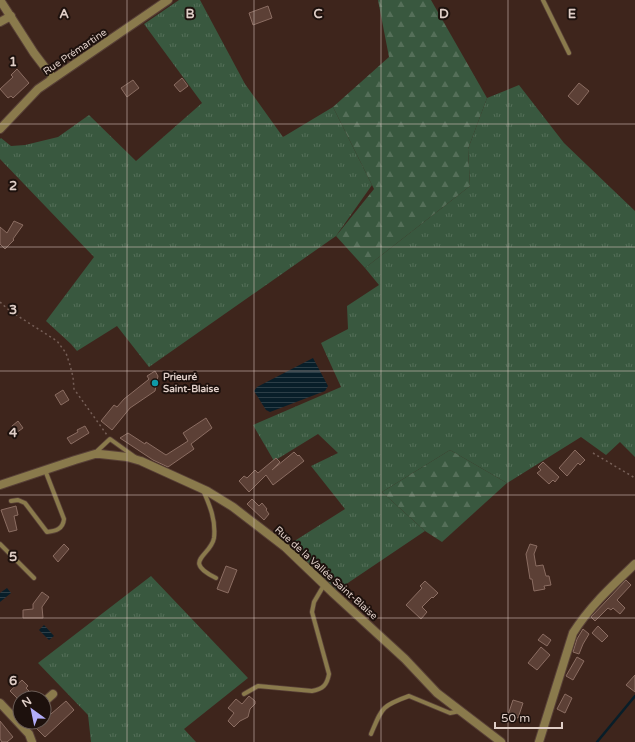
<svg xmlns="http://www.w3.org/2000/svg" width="635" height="742" font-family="'Varela Round',sans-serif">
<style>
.grass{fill:url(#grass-tufts)}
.forest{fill:url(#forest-firs)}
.water{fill:url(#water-rules)}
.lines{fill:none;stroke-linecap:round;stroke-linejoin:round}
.stream{stroke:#081e29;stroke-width:2.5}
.building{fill:#5c4036;stroke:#8b6d62}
.service-casing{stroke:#584037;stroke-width:5.5}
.minor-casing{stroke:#584037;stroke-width:10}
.tertiary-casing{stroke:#584037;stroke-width:10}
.path{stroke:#765f57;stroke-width:1.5;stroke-dasharray:2 3;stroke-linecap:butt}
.service{stroke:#8a7a4c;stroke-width:4}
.minor{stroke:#8a7a4c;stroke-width:8}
.tertiary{stroke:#8a7a4c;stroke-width:8}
.grid{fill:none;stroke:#dfcec7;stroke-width:1;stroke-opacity:0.55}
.culture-dot{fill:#0f9aa8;stroke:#1d110d;stroke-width:1.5}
.labels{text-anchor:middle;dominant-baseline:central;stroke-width:4;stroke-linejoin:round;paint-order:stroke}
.street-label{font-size:10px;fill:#dfcec7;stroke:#1d110d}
.poi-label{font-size:10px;font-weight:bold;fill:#dfcec7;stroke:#1d110d;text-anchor:start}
.grid-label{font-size:13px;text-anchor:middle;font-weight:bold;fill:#dfcec7;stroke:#1d110d;stroke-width:4;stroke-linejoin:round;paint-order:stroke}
</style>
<defs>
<pattern id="grass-tufts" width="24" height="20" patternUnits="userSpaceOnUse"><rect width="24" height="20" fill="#39583f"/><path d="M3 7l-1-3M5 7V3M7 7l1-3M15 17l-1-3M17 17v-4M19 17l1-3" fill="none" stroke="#556f59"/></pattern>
<pattern id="forest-firs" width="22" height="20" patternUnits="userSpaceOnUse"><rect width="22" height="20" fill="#39583f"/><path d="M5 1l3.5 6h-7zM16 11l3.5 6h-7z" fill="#556f59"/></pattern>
<pattern id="water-rules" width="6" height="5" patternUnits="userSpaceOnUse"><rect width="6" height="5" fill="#081e29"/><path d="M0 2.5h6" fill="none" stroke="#2c3e47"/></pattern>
</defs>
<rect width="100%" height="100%" fill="#3e251c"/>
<!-- grass -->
<g class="grass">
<path d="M 179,0 L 200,0 L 245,84 L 283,137 L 333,107 L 372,185 L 336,236 L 149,367 L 117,326 L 77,351 L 71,344 L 46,321 L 94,257 L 0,159 L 0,139 L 1,138 L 11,146 L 25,145 L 58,137 L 89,115 L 136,161 L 202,103 L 144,24 Z"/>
<path d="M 519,85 L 564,143 L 635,211 L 635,457 L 620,442 L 606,455 L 581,437 L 507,483 L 450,450 L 382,492 L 425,531 L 333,593 L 285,547 L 345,509 L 311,466 L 338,453 L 318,434 L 274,461 L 253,425 L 341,387 L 321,343 L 348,329 L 347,306 L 379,285 L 365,268 L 470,186 L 468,149 L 487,98 Z"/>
<path d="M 151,576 L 248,678 L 184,729 L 196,742 L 91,742 L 88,715 L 38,663 Z"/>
</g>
<!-- forest -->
<g class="forest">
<path d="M 378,0 L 431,0 L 487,98 L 468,149 L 470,186 L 365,268 L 336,236 L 374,189 L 333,107 L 389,57 Z"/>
<path d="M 450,450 L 507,483 L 442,542 L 425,531 L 382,492 Z"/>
</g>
<!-- water -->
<g class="water">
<path d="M 313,358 L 328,386 L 325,391 L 270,412 L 266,410 L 254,391 L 257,387 Z"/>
<path d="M 7,588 L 11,593 L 0,602 L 0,593 Z"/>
<path d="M 44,625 L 54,636 L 49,640 L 39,630 Z"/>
</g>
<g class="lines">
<!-- stream -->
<path class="stream" d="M 597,742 L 635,696"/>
</g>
<!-- building -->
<g class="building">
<path d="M 268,6 L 272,18 L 253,25 L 249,13 Z"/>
<path d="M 17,69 L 29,83 L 13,98 L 11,96 L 8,98 L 0,89 L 13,77 L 11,75 Z"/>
<path d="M 182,78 L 188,86 L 180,92 L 174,85 Z"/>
<path d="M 133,80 L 139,88 L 127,97 L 121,88 Z"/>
<path d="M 579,83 L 589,91 L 578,105 L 568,96 Z"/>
<path d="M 14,221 L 23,225 L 13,239 L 14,240 L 5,249 L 0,244 L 0,227 L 7,233 Z"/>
<path d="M 155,371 L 158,376 L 155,391 L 130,408 L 112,430 L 101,421 L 114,405 L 117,407 L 124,399 L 148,380 L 149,379 L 147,376 Z"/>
<path d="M 63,390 L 69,400 L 61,405 L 55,395 Z"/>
<path d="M 206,418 L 212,428 L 191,444 L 194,449 L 168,467 L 153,460 L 120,438 L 128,433 L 145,444 L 146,442 L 166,455 L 188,441 L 183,433 Z"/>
<path d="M 18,421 L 23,428 L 16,433 L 12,426 Z"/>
<path d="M 85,426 L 89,433 L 71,444 L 67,438 L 78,432 L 77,430 Z"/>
<path d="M 575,450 L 585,460 L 580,465 L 578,463 L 567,476 L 559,468 Z"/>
<path d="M 294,452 L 298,456 L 299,455 L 304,461 L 273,485 L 266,475 L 249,492 L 239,481 L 244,476 L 247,478 L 255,470 L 258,473 L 276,458 L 280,462 L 272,470 Z"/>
<path d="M 543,462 L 559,477 L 555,482 L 553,480 L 549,484 L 537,473 L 541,470 L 538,467 Z"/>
<path d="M 252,499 L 259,506 L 262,503 L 267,509 L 266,510 L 269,514 L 264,520 L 247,504 Z"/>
<path d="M 16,506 L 18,515 L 14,516 L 17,530 L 9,532 L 1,510 Z"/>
<path d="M 64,544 L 69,549 L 58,562 L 53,556 Z"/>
<path d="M 530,544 L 537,546 L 534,554 L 536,566 L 543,565 L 546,576 L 549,576 L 551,585 L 544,586 L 545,589 L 534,591 L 532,579 L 530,579 L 526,554 Z"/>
<path d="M 226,566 L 237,570 L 228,593 L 217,589 Z"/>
<path d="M 626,580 L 631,585 L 617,600 L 625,608 L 620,614 L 613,608 L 611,610 L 608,608 L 595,621 L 591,617 Z"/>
<path d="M 425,581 L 438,593 L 433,598 L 432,597 L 422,607 L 427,612 L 421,619 L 406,605 L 422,588 L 420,586 Z"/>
<path d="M 42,592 L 49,597 L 42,607 L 43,618 L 23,618 L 23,610 L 33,609 L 33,604 Z"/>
<path d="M 598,626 L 608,636 L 602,642 L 592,633 Z"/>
<path d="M 583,629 L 589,634 L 583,644 L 579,654 L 573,652 L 577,639 Z"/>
<path d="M 543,634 L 551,640 L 547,646 L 538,640 Z"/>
<path d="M 541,647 L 550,655 L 537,670 L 528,663 Z"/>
<path d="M 577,657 L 584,661 L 573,680 L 566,676 Z"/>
<path d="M 635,675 L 635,692 L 626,685 Z"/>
<path d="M 22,680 L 28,686 L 26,688 L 30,692 L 24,698 L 20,698 L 20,701 L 10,691 Z"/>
<path d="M 565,694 L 572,698 L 565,713 L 557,709 Z"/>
<path d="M 249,696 L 255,701 L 255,704 L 250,709 L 248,717 L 240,721 L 234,727 L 228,721 L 234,713 L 228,708 L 236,699 L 242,704 Z"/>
<path d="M 513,700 L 523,703 L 518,718 L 508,715 Z"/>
<path d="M 66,701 L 74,710 L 45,737 L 36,728 L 42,722 L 44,722 L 44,720 Z"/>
<path d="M 0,721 L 13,737 L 7,742 L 2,742 L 0,739 Z"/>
</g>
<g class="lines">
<defs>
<g id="service">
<path d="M 543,0 L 569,53"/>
<path d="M 95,453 L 110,439 L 135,457"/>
<path d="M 203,490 C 210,506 216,520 214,538 C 211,556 181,561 216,578"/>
<path d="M 11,501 L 18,500 L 25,503 L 47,532 C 56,531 63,529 64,519 L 45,470"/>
<path d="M 0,544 L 34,578"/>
<path d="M 244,694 L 258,686 L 312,691 C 323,689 327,685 329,674 L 312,612 L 314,602 L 324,585"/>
<path d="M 371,734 C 382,708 381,706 409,696 L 450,713 L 460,711"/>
</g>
<g id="minor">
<path d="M 0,0 L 34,53 L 53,78"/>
<path d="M 0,22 L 11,16"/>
<path d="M 0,485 L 75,460 L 95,454 L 100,454 L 127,457 L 141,461 L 207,491 L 233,507 L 285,547 L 333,593 L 405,659 L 437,693 L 501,742"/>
<path d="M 44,702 L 53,694"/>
<path d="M 0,703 L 29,734 L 32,742"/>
<path d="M 539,742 L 573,633 C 590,606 612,586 635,564"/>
</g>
<path id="tertiary" d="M 0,129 L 38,89 L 168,0"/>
</defs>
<!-- service casing -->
<use href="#service" class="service-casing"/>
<!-- minor casing -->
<use href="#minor" class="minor-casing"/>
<!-- tertiary casing -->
<use href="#tertiary" class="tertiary-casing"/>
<!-- path -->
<g class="path">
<path d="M 0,302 L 10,311 L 57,341 L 66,353 L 70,365 L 73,377 L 74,389 L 107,435"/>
<path d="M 593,453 L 635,478"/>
</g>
<!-- service -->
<use href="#service" class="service"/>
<!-- minor -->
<use href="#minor" class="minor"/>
<!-- tertiary -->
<use href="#tertiary" class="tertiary"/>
</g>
<!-- grid -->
<path class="grid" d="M 127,0 L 127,742M 254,0 L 254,742M 381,0 L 381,742M 508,0 L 508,742M 0,124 L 635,124M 0,247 L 635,247M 0,371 L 635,371M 0,495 L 635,495M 0,618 L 635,618"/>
<!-- markers -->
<circle class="culture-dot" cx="155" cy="383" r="4"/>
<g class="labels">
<!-- street labels -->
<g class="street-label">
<text transform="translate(75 52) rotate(-34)">Rue Prémartine</text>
<text transform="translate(326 573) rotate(42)">Rue de la Vallée Saint-Blaise</text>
</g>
<!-- poi labels -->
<g class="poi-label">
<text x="163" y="377">Prieuré<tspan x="163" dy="12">Saint-Blaise</tspan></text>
</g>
</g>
<g class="grid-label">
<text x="64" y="18">A</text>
<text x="190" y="18">B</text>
<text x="318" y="18">C</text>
<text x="444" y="18">D</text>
<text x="572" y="18">E</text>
<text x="13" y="66">1</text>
<text x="13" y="190">2</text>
<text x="13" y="314">3</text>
<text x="13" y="437">4</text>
<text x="13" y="561">5</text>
<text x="13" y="685">6</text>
</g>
<!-- north arrow -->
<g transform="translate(32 710) rotate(327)"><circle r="19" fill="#1d110d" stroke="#6b5d57"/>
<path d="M0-3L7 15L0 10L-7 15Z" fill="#b2adf9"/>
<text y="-6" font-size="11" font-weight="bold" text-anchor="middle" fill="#dfcec7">N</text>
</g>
<!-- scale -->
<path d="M495 722v6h67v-6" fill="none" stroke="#dfcec7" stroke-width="2"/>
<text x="501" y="722" font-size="12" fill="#dfcec7" stroke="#1d110d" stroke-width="3" paint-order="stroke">50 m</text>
</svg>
